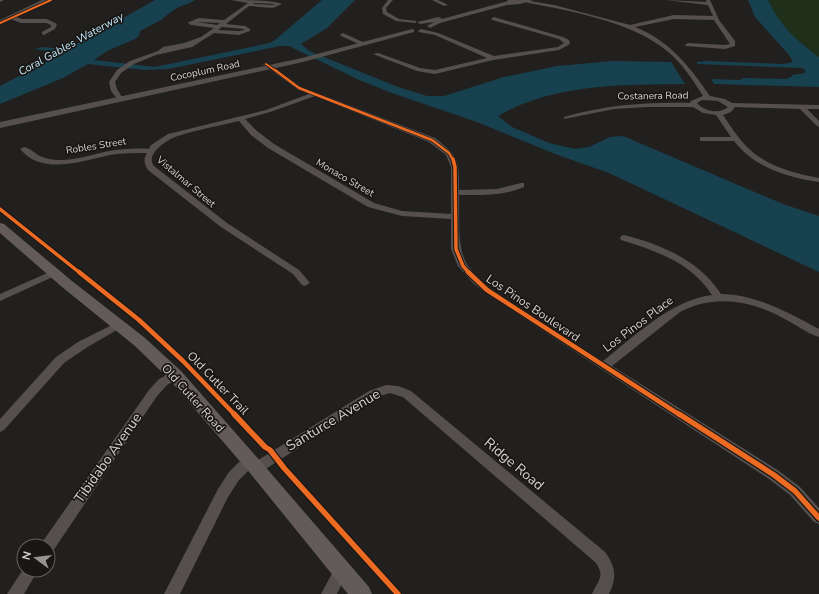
<svg xmlns="http://www.w3.org/2000/svg" width="819" height="594" font-family="'Nunito Sans',sans-serif">
<style>
.green{fill:#1f2f19}
.water{fill:#184150}
.lines{fill:none;stroke-linecap:round;stroke-linejoin:round}
.minor{fill:#55504e;fill-rule:evenodd}
.tertiary{fill:#55504e;fill-rule:evenodd}
.secondary{fill:#625b5a;fill-rule:evenodd}
.cycleway-far4-casing{stroke:#1a1613;stroke-width:3.5}
.cycleway-far3-casing{stroke:#1a1613;stroke-width:4}
.cycleway-far2-casing{stroke:#1a1613;stroke-width:5.5}
.cycleway-far1-casing{stroke:#1a1613;stroke-width:7}
.cycleway-casing{stroke:#1a1613;stroke-width:8}
.cycleway-far4{stroke:#ed6a23;stroke-width:2}
.cycleway-far3{stroke:#ed6a23;stroke-width:2.5}
.cycleway-far2{stroke:#ed6a23;stroke-width:3.5}
.cycleway-far1{stroke:#ed6a23;stroke-width:4.5}
.cycleway{stroke:#ed6a23;stroke-width:5.5}
.labels{text-anchor:middle;dominant-baseline:central;stroke-width:3.5;stroke-linejoin:round;paint-order:stroke}
.far-street-label{font-size:10px;fill:#d4d1cf;stroke:#1a1613}
.far-water-label{font-size:11px;font-style:italic;fill:#c1ecff;stroke:#1a1613}
.street-label{font-size:12px;fill:#d4d1cf;stroke:#1a1613}
.near-street-label{font-size:14px;fill:#d4d1cf;stroke:#1a1613}
</style>
<rect width="100%" height="100%" fill="#22201e"/>
<!-- green -->
<path class="green" d="M 768,0 L 819,0 L 819,57 C 796,39 780,28 768,0 Z"/>
<!-- water -->
<g class="water">
<path d="M 155,0 L 195,0 C 189,4 183,5 177,8 C 171,11 168,15 163,18 L 163,19 L 140,31 L 139,36 L 135,39 L 107,51 L 94,60 L 155,67 L 270,43 L 275,40 L 322,0 L 355,0 L 327,28 L 301,44 L 309,51 L 398,87 L 427,96 L 444,96 L 504,77 L 557,66 L 613,61 L 671,62 L 685,84 C 622,85 555,83 498,116 L 512,127 L 549,143 L 575,149 L 589,147 L 610,137 L 623,136 L 783,204 L 819,216 L 819,272 L 609,173 L 558,155 L 477,122 L 392,93 L 357,79 L 289,46 L 280,46 L 168,69 L 145,70 L 88,64 L 63,78 L 0,104 L 0,86 L 48,61 L 61,53 L 35,49 C 45,44 58,51 69,48 L 92,35 L 82,34 L 95,34 Z"/>
<path d="M 748,0 L 768,0 C 780,26 796,40 819,57 L 819,87 L 714,84 L 711,79 L 740,80 L 744,78 L 787,79 L 792,76 L 792,75 L 805,73 L 805,70 L 802,68 L 697,64 L 697,62 L 706,61 L 784,64 L 793,62 L 789,55 L 755,17 Z"/>
</g>
<g class="lines">
<!-- minor -->
<g class="minor">
<path d="M 0,0 L 4,0 L 0,2 Z"/>
<path d="M 231,0 C 243,0 273,0 282,4 L 273,8 L 249,6 L 226,24 L 245,26 L 250,29 L 250,31 L 239,35 L 214,33 L 192,47 L 156,55 L 134,64 L 121,73 L 115,82 L 117,89 L 123,99 L 118,100 L 111,91 L 109,82 L 117,70 L 130,61 L 158,51 L 163,47 L 184,43 L 201,37 L 214,28 L 191,25 L 188,23 L 189,22 L 199,18 L 224,20 L 248,3 ZM 255,3 L 275,4 L 272,5 L 253,4 ZM 197,22 L 200,22 L 220,23 L 217,25 ZM 222,27 L 244,29 L 244,30 L 239,31 L 218,30 Z"/>
<path d="M 388,0 L 393,0 L 386,8 L 387,12 L 399,19 L 416,21 L 416,23 L 396,21 L 383,14 L 382,8 Z"/>
<path d="M 432,0 L 438,0 L 448,5 L 444,6 Z"/>
<path d="M 524,0 L 554,5 L 630,25 L 674,15 L 713,16 L 708,5 L 666,0 L 707,2 L 706,0 L 710,0 L 719,20 L 735,41 L 735,46 L 725,49 L 686,46 L 685,45 L 688,43 L 725,45 L 730,44 L 714,20 L 674,19 L 635,27 C 670,41 689,66 710,96 L 725,99 L 732,103 L 819,105 L 819,109 L 807,109 L 819,121 L 819,127 L 817,126 L 800,109 L 735,107 L 731,112 L 723,115 C 731,127 739,139 748,148 C 767,166 794,173 819,178 L 819,182 C 787,177 755,168 734,141 L 700,141 L 700,137 L 731,137 L 716,115 L 703,113 L 693,107 L 646,107 L 614,109 L 564,119 L 564,117 C 606,105 647,102 690,103 L 691,101 L 703,96 C 693,80 682,63 667,51 C 631,21 570,11 524,2 ZM 702,100 L 718,101 L 728,107 C 719,115 704,111 697,103 Z"/>
<path d="M 10,15 L 22,19 L 47,19 L 57,24 L 55,29 L 44,35 L 42,34 L 42,32 L 51,27 L 51,25 L 46,23 L 21,23 L 8,18 L 7,17 Z"/>
<path d="M 494,17 L 563,37 L 569,40 L 570,44 L 559,50 L 493,60 L 435,74 L 417,71 L 373,54 L 378,53 L 420,68 L 435,70 L 487,58 L 435,35 L 419,32 L 418,31 L 421,29 L 438,33 L 494,56 L 558,47 L 564,43 L 559,39 L 492,20 L 491,19 Z"/>
<path d="M 343,33 L 365,43 L 366,44 L 361,45 L 341,36 L 340,35 Z"/>
<path d="M 266,62 L 301,87 L 435,138 C 459,157 459,159 459,190 L 497,189 L 521,183 L 524,183 L 524,187 C 503,196 482,195 459,195 C 460,215 456,248 468,266 C 474,274 482,281 490,288 L 603,361 C 635,336 671,300 712,295 C 691,262 656,251 621,240 L 620,238 L 621,236 L 624,235 C 662,245 699,260 721,294 C 758,295 787,312 819,329 L 819,337 C 806,333 795,324 783,318 C 750,300 714,294 680,312 L 612,366 L 779,471 L 800,487 L 819,508 L 819,524 L 814,522 L 790,495 L 769,479 L 484,292 L 473,283 L 458,266 L 451,249 L 451,219 L 402,216 L 368,207 L 268,148 L 251,135 L 239,121 C 218,126 195,130 175,137 C 165,141 145,155 154,166 L 227,223 L 299,270 L 310,283 L 305,286 L 302,285 L 293,274 L 221,227 L 148,170 C 144,163 143,160 147,153 C 135,153 122,153 110,155 C 81,161 43,176 20,149 L 24,147 C 32,149 37,156 45,158 C 66,164 89,155 109,151 C 122,149 136,148 149,149 L 151,145 L 168,134 L 266,110 L 309,94 L 297,89 L 264,65 L 263,64 ZM 315,96 L 429,142 L 446,155 L 451,167 L 451,214 L 402,211 L 374,203 L 274,144 L 257,131 L 245,119 L 270,112 Z"/>
<path d="M 54,270 L 57,271 L 59,273 L 57,275 L 0,301 L 0,294 Z"/>
<path d="M 118,322 L 122,323 L 123,325 L 122,327 L 86,348 L 64,363 L 4,430 L 0,432 L 0,419 L 56,357 L 78,342 Z"/>
<path d="M 175,371 L 179,372 L 181,375 L 179,378 L 167,385 L 157,396 L 53,551 L 48,553 L 48,546 L 41,546 L 43,541 L 149,390 L 159,379 Z"/>
<path d="M 386,385 L 398,386 L 411,391 L 605,552 C 616,567 617,578 609,594 L 592,594 C 598,580 606,576 595,562 L 403,397 L 390,393 L 377,397 L 261,472 L 256,473 L 251,472 L 250,469 L 239,480 L 228,497 L 180,594 L 164,594 L 218,489 L 229,472 L 244,457 L 249,456 L 254,457 L 255,462 L 369,391 Z"/>
<path d="M 341,564 L 346,566 L 348,571 L 337,594 L 321,594 L 336,566 Z"/>
<path d="M 24,568 L 24,570 L 38,570 L 24,594 L 7,594 Z"/>
</g>
<!-- tertiary -->
<g class="tertiary">
<path d="M 42,0 L 50,0 L 0,24 L 0,20 Z"/>
<path d="M 507,0 L 533,0 L 520,4 L 507,5 L 440,23 L 430,28 L 427,26 L 434,22 L 420,24 L 417,22 L 439,17 L 442,19 L 508,1 Z"/>
<path d="M 412,29 L 414,30 L 414,32 L 303,62 L 0,128 L 0,122 L 302,58 Z"/>
</g>
<!-- secondary -->
<path class="secondary" d="M 0,223 L 4,224 L 72,281 L 145,338 L 181,371 L 262,463 L 369,587 L 372,594 L 348,594 L 250,473 L 169,379 L 135,346 L 62,287 L 0,233 Z"/>
<defs>
<g id="cycleway-far4">
<path d="M 0,23 L 51,0"/>
<path d="M 266,64 L 276,71"/>
</g>
<path id="cycleway-far3" d="M 275,70 L 299,88 L 432,140 L 449,153 L 453,160"/>
<g id="cycleway-far2">
<path d="M 453,159 L 455,167 L 456,249 L 463,266 L 469,273"/>
<path d="M 0,209 L 80,273"/>
</g>
<g id="cycleway-far1">
<path d="M 79,272 L 139,320 L 183,361 L 235,415"/>
<path d="M 468,272 L 487,290 L 680,415"/>
</g>
<g id="cycleway">
<path d="M 234,414 L 265,447 L 270,450 L 284,468 L 398,594"/>
<path d="M 679,414 L 774,475 L 795,491 L 819,518"/>
</g>
</defs>
<!-- cycleway-far4 casing -->
<use href="#cycleway-far4" class="cycleway-far4-casing"/>
<!-- cycleway-far3 casing -->
<use href="#cycleway-far3" class="cycleway-far3-casing"/>
<!-- cycleway-far2 casing -->
<use href="#cycleway-far2" class="cycleway-far2-casing"/>
<!-- cycleway-far1 casing -->
<use href="#cycleway-far1" class="cycleway-far1-casing"/>
<!-- cycleway casing -->
<use href="#cycleway" class="cycleway-casing"/>
<!-- cycleway-far4 -->
<use href="#cycleway-far4" class="cycleway-far4"/>
<!-- cycleway-far3 -->
<use href="#cycleway-far3" class="cycleway-far3"/>
<!-- cycleway-far2 -->
<use href="#cycleway-far2" class="cycleway-far2"/>
<!-- cycleway-far1 -->
<use href="#cycleway-far1" class="cycleway-far1"/>
<!-- cycleway -->
<use href="#cycleway" class="cycleway"/>
</g>
<g class="labels">
<!-- far-street labels -->
<g class="far-street-label">
<text transform="translate(205 71) rotate(-12)">Cocoplum Road</text>
<text transform="translate(653 96) rotate(-1)">Costanera Road</text>
<text transform="translate(96 146) rotate(-9)">Robles Street</text>
<text transform="translate(345 178) rotate(30)">Monaco Street</text>
<text transform="translate(186 182) rotate(40)">Vistalmar Street</text>
</g>
<!-- far-water labels -->
<g class="far-water-label">
<text transform="translate(71 44) rotate(-29)">Coral Gables Waterway</text>
</g>
<!-- street labels -->
<g class="street-label">
<text transform="translate(533 308) rotate(34)">Los Pinos Boulevard</text>
<text transform="translate(638 324) rotate(-37)">Los Pinos Place</text>
<text transform="translate(218 383) rotate(46)">Old Cutler Trail</text>
<text transform="translate(193 398) rotate(48)">Old Cutler Road</text>
</g>
<!-- near-street labels -->
<g class="near-street-label">
<text transform="translate(333 420) rotate(-31)">Santurce Avenue</text>
<text transform="translate(108 458) rotate(-55)">Tibidabo Avenue</text>
<text transform="translate(514 464) rotate(40)">Ridge Road</text>
</g>
</g>
<!-- north arrow -->
<g transform="translate(36 558) rotate(285)"><circle r="19" fill="#1a1613" stroke="#64615e"/>
<path d="M0-3L7 15L0 10L-7 15Z" fill="#969391"/>
<text y="-6" font-size="11" font-weight="bold" text-anchor="middle" fill="#d4d1cf">N</text>
</g>
</svg>
